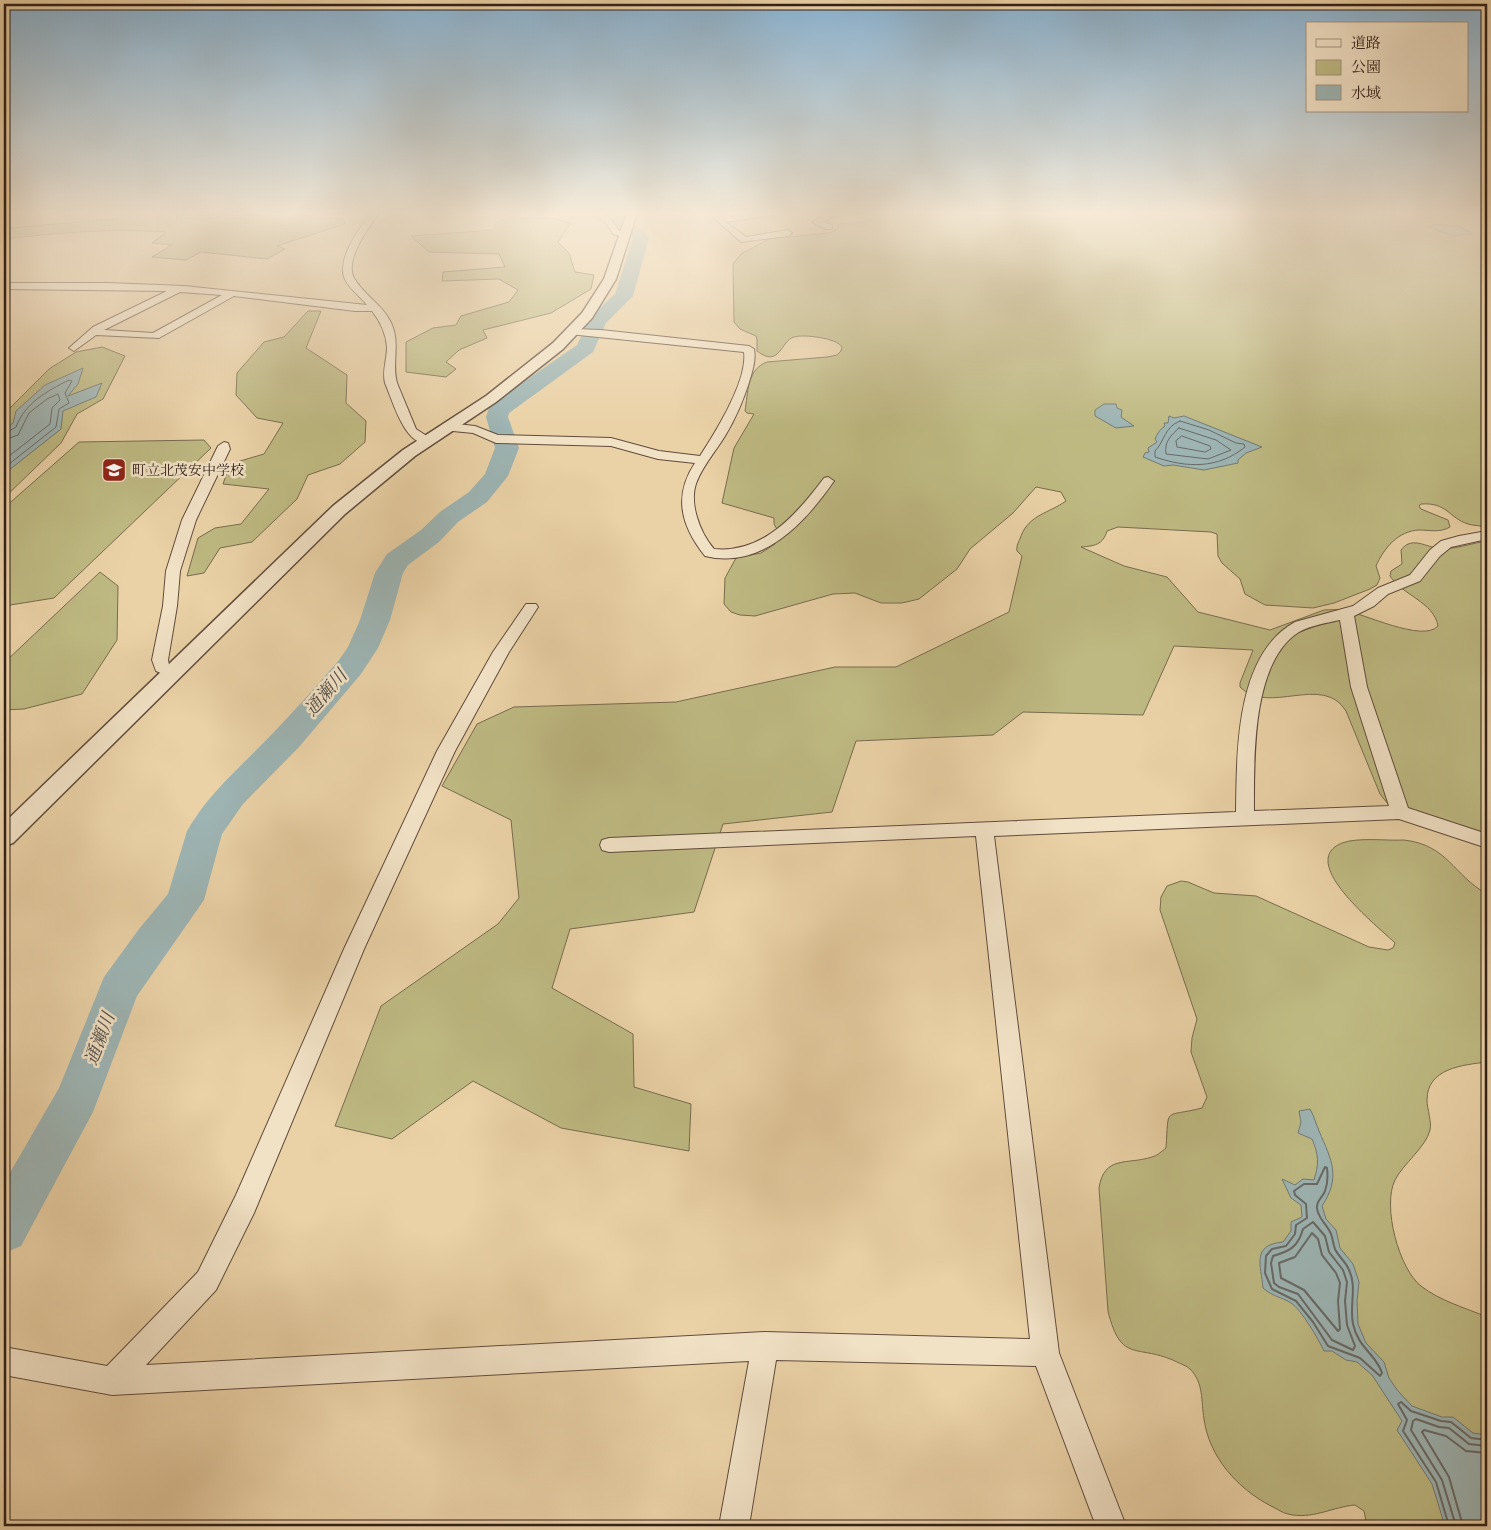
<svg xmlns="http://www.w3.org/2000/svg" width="1491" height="1530" font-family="'IM FELL French Canon','Noto Serif JP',serif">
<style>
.green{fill:#beb982;stroke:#786c4e}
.water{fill:#9db4b3;stroke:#727975}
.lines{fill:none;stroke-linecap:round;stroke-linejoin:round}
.shore-far1{stroke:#686a66;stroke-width:1}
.shore{stroke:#686a66;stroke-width:2}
.river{fill:#9db4b3;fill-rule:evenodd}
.minor-casing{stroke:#604c3c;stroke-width:2}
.tertiary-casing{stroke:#604c3c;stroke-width:3}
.minor{fill:#f1e1c5;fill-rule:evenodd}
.tertiary{fill:#f1e1c5;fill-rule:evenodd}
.labels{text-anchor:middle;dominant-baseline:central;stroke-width:5;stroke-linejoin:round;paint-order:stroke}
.far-poi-label{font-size:14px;fill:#322019;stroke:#f1e1c5;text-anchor:start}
.water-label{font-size:18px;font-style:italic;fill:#524c47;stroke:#f1e1c5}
</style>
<rect width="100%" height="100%" fill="#ead1a6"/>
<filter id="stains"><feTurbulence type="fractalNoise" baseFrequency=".004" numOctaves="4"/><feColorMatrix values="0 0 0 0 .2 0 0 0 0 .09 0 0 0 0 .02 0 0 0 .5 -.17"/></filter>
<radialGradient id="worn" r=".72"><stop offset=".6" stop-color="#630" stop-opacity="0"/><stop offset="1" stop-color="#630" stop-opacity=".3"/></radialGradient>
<!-- green -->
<g class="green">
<path d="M 123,213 L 299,213 L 312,218 L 343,218 L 345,224 L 277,246 L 285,249 L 267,259 L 201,252 L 186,260 L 152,257 L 172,245 L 152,243 L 166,232 C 112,228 57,233 4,239 L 4,229 L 10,228 L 115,219 Z"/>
<path d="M 873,213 L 1487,213 L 1487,528 C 1481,525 1474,526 1468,524 C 1449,518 1447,502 1421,504 L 1419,506 L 1421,509 L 1448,520 L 1450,527 C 1440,533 1430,530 1419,530 C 1398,531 1384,548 1376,566 L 1380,578 L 1377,585 L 1370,589 L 1334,603 L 1313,608 L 1265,605 L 1245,594 L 1240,579 L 1222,563 L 1218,556 L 1217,534 L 1211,532 L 1118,527 L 1107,531 C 1103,545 1094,546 1081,547 L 1124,566 L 1167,577 L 1198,612 L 1270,630 L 1324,610 C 1330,610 1337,609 1343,610 C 1363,613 1423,643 1438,626 C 1434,602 1402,595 1390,576 L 1391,571 L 1402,564 L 1401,550 C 1413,534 1429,550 1445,549 C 1459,548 1473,543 1487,541 L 1487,838 L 1392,809 L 1380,794 L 1346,711 C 1323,673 1268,716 1240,687 L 1240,683 L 1253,650 L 1174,646 L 1143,715 L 1023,712 L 993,735 L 856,741 L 832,812 L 723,824 L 694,912 L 570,929 L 552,988 L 633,1034 L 634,1087 L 691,1104 L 689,1151 L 561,1128 L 473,1081 L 392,1139 L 335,1126 L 381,1006 L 498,924 L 519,898 L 511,820 L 442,786 L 477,724 L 514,707 L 676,702 L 835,667 L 896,667 L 1009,612 L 1022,556 L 1017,551 C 1016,545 1019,542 1021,536 C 1029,515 1049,513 1066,501 L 1061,492 L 1036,487 L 1013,513 L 970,549 L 957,569 L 919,599 L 902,603 L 881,603 L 855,593 L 833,594 L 755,616 L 740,615 L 731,612 L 724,604 L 725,578 L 736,558 L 761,553 L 775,544 L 778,531 L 774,524 L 774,518 L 722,503 L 734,448 L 754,414 L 747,413 L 745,411 C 748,393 747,369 767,362 L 827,357 L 837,355 L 841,351 L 842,347 C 837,338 804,334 794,337 C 781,340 780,369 757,351 L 757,340 L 756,336 L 740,329 L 734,322 L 733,264 L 741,254 L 769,239 L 829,233 L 836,230 L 839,224 L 864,222 L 876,218 Z"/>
<path d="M 509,218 L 552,218 L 571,223 L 558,242 L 569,253 L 575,272 L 594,275 L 591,289 L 551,313 L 483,330 L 487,338 L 459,350 L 446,362 L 456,369 L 446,377 L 406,372 L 406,342 L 433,328 L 456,325 L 461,316 L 509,302 L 518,290 L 499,279 L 442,281 L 443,272 L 505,267 L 499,254 L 429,252 L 411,236 L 493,230 L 496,222 Z"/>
<path d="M 308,311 L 321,311 L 306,348 L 347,375 L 346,403 L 366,421 L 365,442 L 340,464 L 308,475 L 297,499 L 252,542 L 220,548 L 204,573 L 187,576 L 198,538 L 215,528 L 241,524 L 269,489 L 223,484 L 230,464 L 264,454 L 283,423 L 257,418 L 236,395 L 237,373 L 264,342 L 284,337 Z"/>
<path d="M 102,347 L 125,356 L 103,399 L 77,414 L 61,443 L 4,498 L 4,414 L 49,369 L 76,352 Z"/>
<path d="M 204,440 L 211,448 L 54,598 L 4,606 L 4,508 L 79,442 Z"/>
<path d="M 100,572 L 118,586 L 117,640 L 82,694 L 24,709 L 4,710 L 4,663 Z"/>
<path d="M 1404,840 C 1448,845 1453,875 1487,894 L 1487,1062 C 1463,1065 1427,1068 1427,1100 C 1427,1109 1432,1122 1430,1130 C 1426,1147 1403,1164 1395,1180 C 1382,1206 1399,1269 1421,1286 C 1440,1301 1466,1308 1487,1317 L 1487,1452 L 1418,1413 L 1381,1375 L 1354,1336 L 1305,1193 L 1348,1345 L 1417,1420 L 1455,1526 L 1367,1526 L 1364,1511 L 1355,1505 C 1332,1507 1312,1520 1288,1514 C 1282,1513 1276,1508 1271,1506 C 1238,1489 1209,1457 1204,1419 C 1201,1401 1204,1383 1190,1369 C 1187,1366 1181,1364 1177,1362 C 1138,1343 1121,1365 1108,1311 L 1099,1188 C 1104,1155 1127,1165 1152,1157 C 1157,1156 1162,1151 1166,1148 C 1169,1105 1163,1118 1202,1108 L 1207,1097 L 1191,1052 L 1192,1038 L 1197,1019 L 1160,910 L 1161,897 L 1167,886 L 1181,881 L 1188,882 L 1214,893 L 1256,896 L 1369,947 L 1388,950 L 1393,948 L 1395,943 C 1380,928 1295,862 1342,843 C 1358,837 1387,841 1404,840 Z"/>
</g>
<!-- water -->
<g class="water">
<path d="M 159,213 L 221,213 L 220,217 L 209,219 L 155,217 Z"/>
<path d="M 1435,224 L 1461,227 L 1472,234 L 1453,236 L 1429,227 Z"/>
<path d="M 83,368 L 78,384 L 68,396 L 102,383 L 96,397 L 63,411 L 61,429 L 4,474 L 4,430 L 13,423 L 16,411 L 45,385 Z"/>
<path d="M 1104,404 L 1116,404 L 1117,408 L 1122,410 L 1121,417 L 1134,426 L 1116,428 L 1095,416 L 1095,410 Z"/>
<path d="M 1169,416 L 1174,418 L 1184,416 L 1262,447 L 1246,453 L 1238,460 L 1238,463 L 1204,470 L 1173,465 L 1164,466 L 1143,457 L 1145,453 L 1149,452 L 1148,448 L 1157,442 L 1155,439 C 1157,434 1160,429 1165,426 L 1164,423 L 1168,423 Z"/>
<path d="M 1310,1109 C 1314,1116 1316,1124 1319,1131 C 1332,1161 1341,1177 1322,1206 L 1326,1219 L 1336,1230 L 1340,1248 L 1353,1264 L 1359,1282 L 1357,1301 L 1358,1324 L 1366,1343 L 1384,1362 L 1389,1378 L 1398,1391 L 1412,1406 L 1442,1417 L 1453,1417 L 1473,1433 L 1487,1435 L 1487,1526 L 1445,1526 L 1432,1484 L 1397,1430 L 1402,1421 L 1372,1375 L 1357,1362 L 1346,1360 L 1332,1351 L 1324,1351 C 1319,1340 1301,1309 1291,1303 C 1280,1296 1275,1298 1263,1288 C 1261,1265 1251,1245 1283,1242 L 1291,1231 L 1291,1222 L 1302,1217 L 1301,1205 L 1291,1198 L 1282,1179 L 1295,1185 L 1303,1179 L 1314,1180 C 1319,1164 1319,1155 1312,1139 L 1298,1133 L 1301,1122 L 1299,1111 Z"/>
</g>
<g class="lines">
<!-- shore-far1 -->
<g class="shore-far1">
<path d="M 1180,421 L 1209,430 L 1236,443 L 1244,444 L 1245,447 C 1218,469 1187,468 1155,457 L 1155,451 C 1165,441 1164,427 1180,421 Z"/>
<path d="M 1179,428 L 1216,440 L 1231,450 L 1208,459 L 1166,454 C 1164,442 1171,435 1179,428 Z"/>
<path d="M 4,434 L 16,427 C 25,403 47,391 69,380 L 72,381 L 65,393 L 69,403 L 59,409 L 56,427 L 4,468"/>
<path d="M 1182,436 L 1210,446 L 1211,449 L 1205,452 L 1177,447 L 1176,441 Z"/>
<path d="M 4,440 L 18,435 L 29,413 L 47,399 L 58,394 L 60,400 L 52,408 L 50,424 L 4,460"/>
</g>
<!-- shore -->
<g class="shore">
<path d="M 1325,1167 L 1327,1168 C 1328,1176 1328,1183 1325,1191 C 1323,1197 1316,1201 1317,1208 C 1318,1219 1327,1224 1331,1234 C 1333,1239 1333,1244 1335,1249 C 1338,1256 1345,1261 1348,1268 C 1358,1286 1349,1305 1353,1324 C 1358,1348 1376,1354 1382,1373 L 1380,1376 L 1360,1358 L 1328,1346 L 1313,1322 L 1296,1301 L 1272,1289 L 1265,1273 L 1266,1256 L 1272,1249 L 1286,1246 L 1295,1234 L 1296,1225 L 1307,1218 L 1306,1204 L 1295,1195 L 1294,1191 L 1304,1184 L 1317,1184 Z"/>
<path d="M 1313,1222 L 1325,1236 L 1329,1252 L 1343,1270 L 1347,1282 L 1345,1301 L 1347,1325 L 1355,1346 L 1353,1350 L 1332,1340 L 1298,1294 L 1279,1287 L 1274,1283 L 1271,1263 L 1273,1256 C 1290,1251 1298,1247 1303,1229 Z"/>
<path d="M 1312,1233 L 1318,1239 L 1322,1255 L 1336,1273 L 1340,1283 L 1338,1301 L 1340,1329 L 1338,1331 L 1304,1290 L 1281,1278 L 1279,1263 L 1295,1257 Z"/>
<path d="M 1449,1526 L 1436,1482 L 1403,1431 L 1407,1420 L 1398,1404 L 1401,1402 L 1411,1411 L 1441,1421 L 1451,1422 L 1471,1438 L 1487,1440"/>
<path d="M 1456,1526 L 1442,1480 L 1411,1430 L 1413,1421 L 1416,1419 L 1439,1427 L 1449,1428 L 1469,1444 L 1487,1446"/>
<path d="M 1463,1526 L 1449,1477 L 1422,1432 L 1424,1430 L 1446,1436 L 1466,1451 L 1487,1453"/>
</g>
<!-- river -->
<path class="river" d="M 595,213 C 616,211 637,221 649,238 L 633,296 L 606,323 L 593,352 L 509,413 L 508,417 L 519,448 L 508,476 L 487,502 L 458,522 L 439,542 L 408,565 L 403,573 L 390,620 L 378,648 L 361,674 L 299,747 L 243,804 L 222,834 L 204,900 L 137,996 L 93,1112 L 21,1246 L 4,1253 L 4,1183 L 59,1088 L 104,977 L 139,929 L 168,894 L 187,831 C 210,791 244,764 275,731 C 297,708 318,684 339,660 L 348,647 L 360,620 L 375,573 L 387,554 L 421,530 L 440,512 L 469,492 L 485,474 L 495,448 L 486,417 L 490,405 L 577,345 L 590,317 L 615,294 L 633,238 L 630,234 L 601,219 Z"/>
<defs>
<g id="minor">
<path d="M 371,213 L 379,213 C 369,227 344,260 354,278 C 363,294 381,304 389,319 C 402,341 391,362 397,383 L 416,429 L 433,440 L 431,443 C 405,449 393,401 385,383 C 382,371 387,360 387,347 C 386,334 380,321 372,311 L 355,311 L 234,296 L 159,338 L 96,335 L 74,351 L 69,348 L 93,327 L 167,291 L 4,289 L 4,283 L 107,283 L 184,286 L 367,305 C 361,297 347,287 344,277 C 338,256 360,228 371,213 ZM 180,292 L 222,295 L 153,333 L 104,330 Z"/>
<path d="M 592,213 C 607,212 610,218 618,229 C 620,232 625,232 628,234 L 624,237 L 613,234 L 607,224 Z"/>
<path d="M 715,213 L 723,213 L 721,217 L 756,213 L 776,213 L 772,215 L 726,222 L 746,237 L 788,230 L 792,233 L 788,236 L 741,242 L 713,217 Z"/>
<path d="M 830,213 L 840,213 L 823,222 L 832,225 L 832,229 L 826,229 L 812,222 Z"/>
<path d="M 573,329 L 601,330 L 749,346 L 754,349 C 756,359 753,369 750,379 C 744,399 736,418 725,436 C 716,451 704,464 697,481 C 688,502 700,533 714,549 C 763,554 797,514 824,478 L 828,477 L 834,481 C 805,523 762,570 705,556 C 681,526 673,496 695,463 L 658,459 L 611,446 L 496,443 L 473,433 L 443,430 L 441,427 L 443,424 L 447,423 L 475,426 L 498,435 L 611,438 L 659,451 L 700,456 C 715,433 748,380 744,352 L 569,334 L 568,332 Z"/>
<path d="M 224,442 L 228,443 L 230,449 L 196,520 L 180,571 L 177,606 L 168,660 L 169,665 L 179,669 L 181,673 L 179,677 L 173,678 L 156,671 L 152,660 L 163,606 L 166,571 L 182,520 L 218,446 Z"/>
<path d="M 1487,531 L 1487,539 L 1451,547 L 1440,556 L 1420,581 L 1388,594 L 1374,606 L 1354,616 L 1367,687 L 1408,808 L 1487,834 L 1487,848 L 1399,819 L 994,836 L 1059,1353 L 1126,1526 L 1096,1526 L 1036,1366 L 776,1360 L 749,1526 L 719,1526 L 749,1361 L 112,1395 L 4,1375 L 4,1347 L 107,1366 L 198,1272 L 236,1195 L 344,949 L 437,751 L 493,652 L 526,604 L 536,604 L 538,607 L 509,652 L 455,751 L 364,949 L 254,1213 L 216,1290 L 146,1365 L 765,1332 L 1030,1339 L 976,836 L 609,852 L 602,850 L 600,845 L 602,840 L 609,838 L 1236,812 C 1237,753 1235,655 1295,622 L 1353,606 L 1378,588 L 1410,575 L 1430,550 L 1441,541 L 1459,536 ZM 1340,620 L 1351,687 L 1389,806 L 1254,811 C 1254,761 1251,662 1299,632 C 1312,625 1326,623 1340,620 Z"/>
</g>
<path id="tertiary" d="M 627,213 L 637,213 L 616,279 L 592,318 L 563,349 L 496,402 L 415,456 L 345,514 L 13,843 L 4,846 L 4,823 L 333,506 L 403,450 L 486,396 L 553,343 L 582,313 L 604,279 Z"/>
</defs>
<!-- minor casing -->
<use href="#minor" class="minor-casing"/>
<!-- tertiary casing -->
<use href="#tertiary" class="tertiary-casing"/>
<!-- minor -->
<use href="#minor" class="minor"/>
<!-- tertiary -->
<use href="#tertiary" class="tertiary"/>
</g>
<!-- sky -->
<linearGradient id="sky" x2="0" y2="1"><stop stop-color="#8ab4d3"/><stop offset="0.5" stop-color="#f6ead7"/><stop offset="1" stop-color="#f6ead7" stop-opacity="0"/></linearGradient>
<rect width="1491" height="427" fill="url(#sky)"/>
<!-- icons -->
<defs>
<symbol id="school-square" viewBox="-11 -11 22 22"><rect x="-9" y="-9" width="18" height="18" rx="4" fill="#8f2418" stroke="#f1e1c5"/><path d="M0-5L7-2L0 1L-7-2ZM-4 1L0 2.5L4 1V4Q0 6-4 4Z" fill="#fff"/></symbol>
</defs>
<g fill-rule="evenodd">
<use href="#school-square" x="100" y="456" width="28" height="28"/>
</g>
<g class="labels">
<!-- far-poi labels -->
<g class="far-poi-label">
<text x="132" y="470">町立北茂安中学校</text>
</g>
<!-- water labels -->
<g class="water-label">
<text transform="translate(326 693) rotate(-49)">通瀬川</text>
<text transform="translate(100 1039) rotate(-69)">通瀬川</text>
</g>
</g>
<!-- margin -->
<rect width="1491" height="1530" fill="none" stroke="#ead1a6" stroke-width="20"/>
<rect x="5" y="5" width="1481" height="1520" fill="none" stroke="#322019" stroke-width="2.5"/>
<rect x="10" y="10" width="1471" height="1510" fill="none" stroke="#322019"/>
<!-- legend -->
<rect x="1306" y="22" width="162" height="90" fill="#f1e1c5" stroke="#a59480"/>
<rect x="1316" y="39" width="25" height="8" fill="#f1e1c5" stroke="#a59480"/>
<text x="1351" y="48" font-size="15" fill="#322019">道路</text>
<rect x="1316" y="60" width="25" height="15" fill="#beb982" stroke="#a59480"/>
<text x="1351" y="72" font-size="15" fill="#322019">公園</text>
<rect x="1316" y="85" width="25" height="15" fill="#9db4b3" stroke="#a59480"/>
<text x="1351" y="98" font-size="15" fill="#322019">水域</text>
<rect width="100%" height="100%" filter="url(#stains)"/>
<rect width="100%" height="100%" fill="url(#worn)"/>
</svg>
